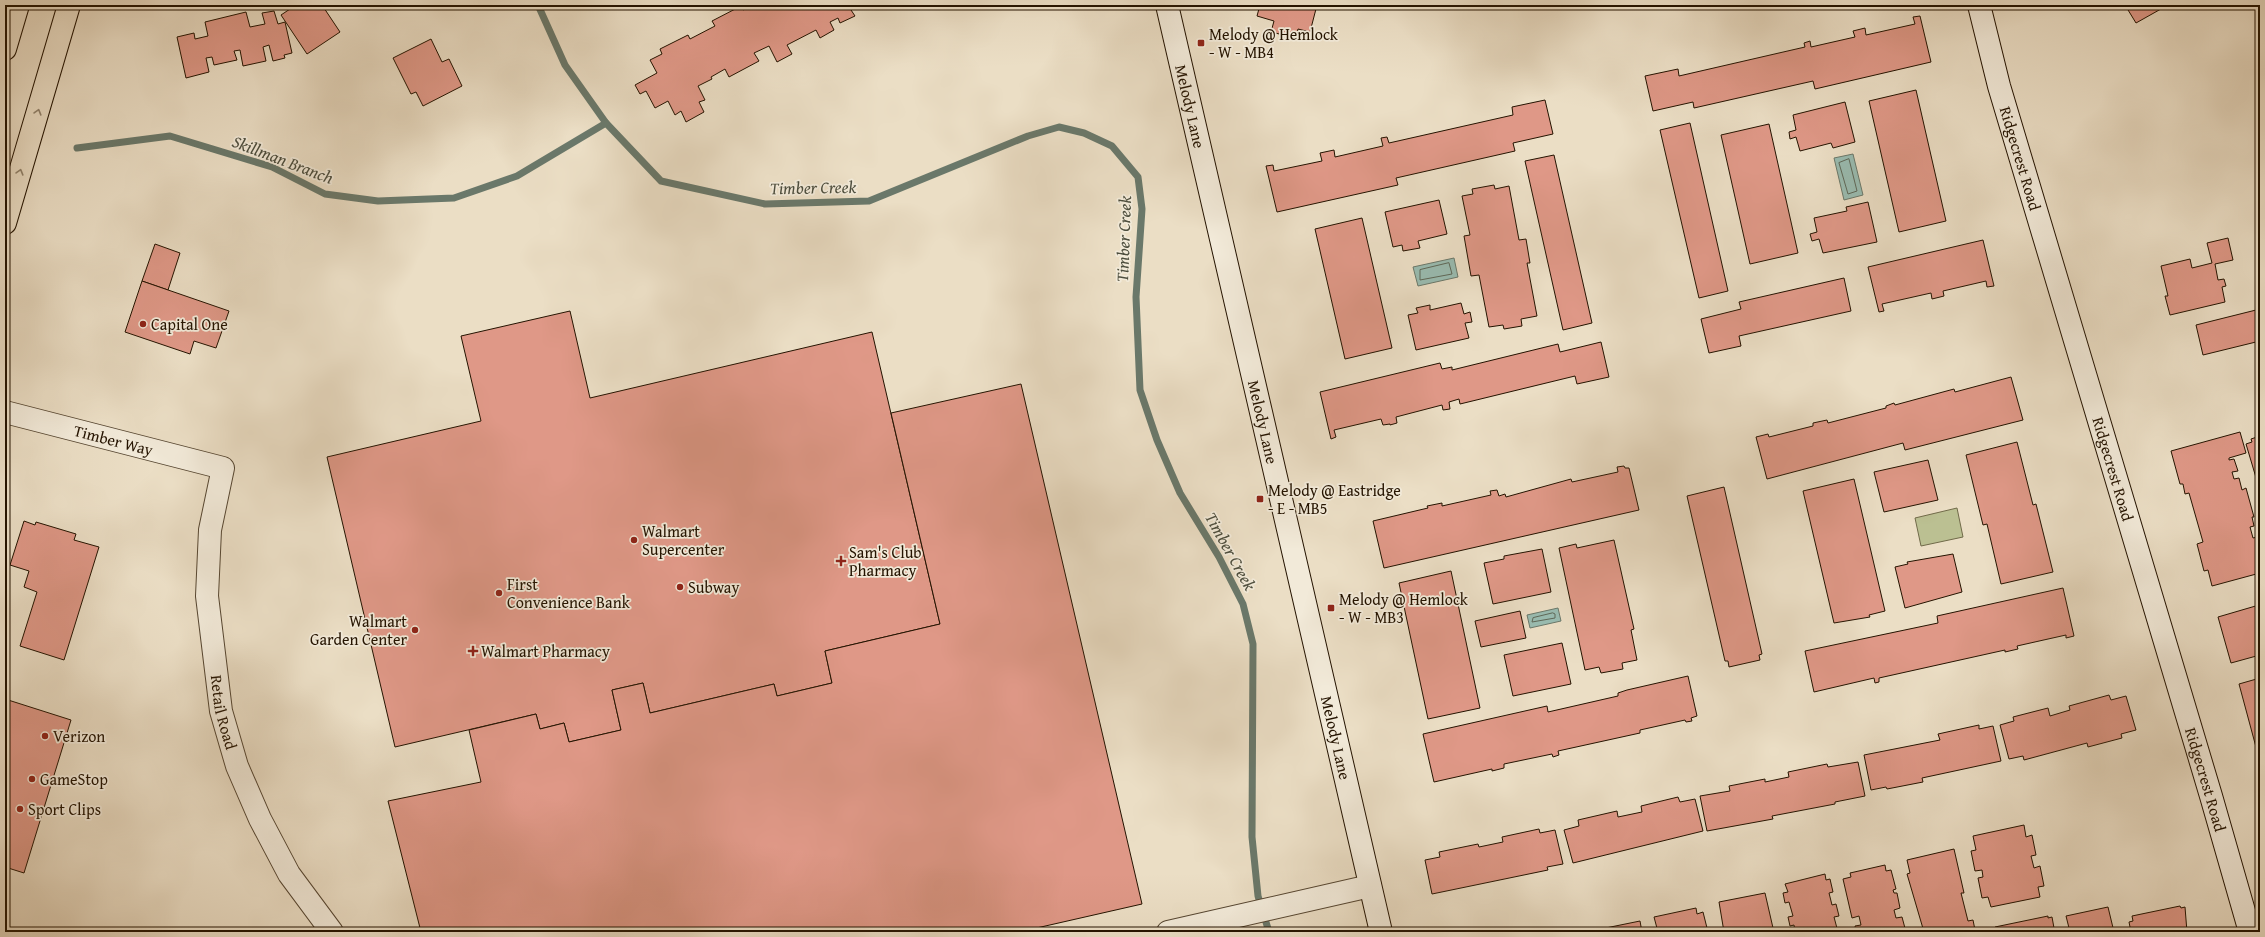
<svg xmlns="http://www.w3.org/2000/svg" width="2265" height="937" font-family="'Gentium Book Plus',serif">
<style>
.green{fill:#bbc092;stroke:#706a49}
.water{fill:#99bcb1;stroke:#6a786a}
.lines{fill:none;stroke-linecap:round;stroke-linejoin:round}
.shore{stroke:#5e6858;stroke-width:1}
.stream{stroke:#6a786a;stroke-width:7}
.building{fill:#df9887;stroke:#241300}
.street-casing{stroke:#564631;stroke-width:24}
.secondary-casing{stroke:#241300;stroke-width:24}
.primary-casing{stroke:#241300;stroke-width:24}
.street{stroke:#f2ead9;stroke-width:22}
.secondary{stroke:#f2ead9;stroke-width:22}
.primary{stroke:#ebdec5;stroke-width:22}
.oneway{stroke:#91836c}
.poi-dot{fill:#8f2418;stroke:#f2ead9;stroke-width:1.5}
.labels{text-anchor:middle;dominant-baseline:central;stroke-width:3.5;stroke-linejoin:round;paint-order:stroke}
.poi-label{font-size:16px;fill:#241300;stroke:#f2ead9;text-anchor:start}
.street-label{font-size:16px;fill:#241300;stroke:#f2ead9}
.water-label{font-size:17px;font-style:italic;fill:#4d4e3e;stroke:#f2ead9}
</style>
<rect width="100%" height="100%" fill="#ebdec5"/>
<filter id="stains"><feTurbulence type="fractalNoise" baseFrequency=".005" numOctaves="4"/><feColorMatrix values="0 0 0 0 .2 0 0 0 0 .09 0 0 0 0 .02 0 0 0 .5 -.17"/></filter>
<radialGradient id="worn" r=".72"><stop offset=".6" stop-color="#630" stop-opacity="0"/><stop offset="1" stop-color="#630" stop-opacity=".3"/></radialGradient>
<!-- green -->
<path class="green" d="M 1957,508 L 1963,537 L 1921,546 L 1915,518 Z"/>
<!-- water -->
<g class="water">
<path d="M 1853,154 L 1863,195 L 1844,200 L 1834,158 Z"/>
<path d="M 1454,258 L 1458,277 L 1418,286 L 1413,267 Z"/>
<path d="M 1558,608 L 1561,621 L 1530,628 L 1527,615 Z"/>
</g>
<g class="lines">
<!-- shore -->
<g class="shore">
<path d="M 1849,159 L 1857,191 L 1848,194 L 1839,163 Z"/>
<path d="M 1449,263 L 1452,274 L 1420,280 L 1420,270 Z"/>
<path d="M 1553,613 L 1555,614 L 1555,618 L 1532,622 L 1533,618 Z"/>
</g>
<!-- stream -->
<g class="stream">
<path d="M 538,5 L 565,65 L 606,123 L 661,181 L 765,204 L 869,201 L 1028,136 L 1059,127 L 1084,133 L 1112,146 L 1138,177 L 1142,209 L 1136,297 L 1140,390 L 1157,440 L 1180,493 L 1219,557 L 1243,604 L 1253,644 L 1252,837 L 1258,896 L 1269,932"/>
<path d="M 77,148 L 170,136 L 272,167 L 325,194 L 378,201 L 454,198 L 517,176 L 606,123"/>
</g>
</g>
<!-- building -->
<g class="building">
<path d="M 296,5 L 322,5 L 340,32 L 307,54 L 281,15 Z"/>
<path d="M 753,5 L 861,5 L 851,10 L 855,16 L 840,23 L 838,18 L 830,22 L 834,30 L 820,38 L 816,30 L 787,45 L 792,54 L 777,62 L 769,46 L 754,53 L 759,61 L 729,77 L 725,69 L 711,77 L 712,79 L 698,86 L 705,100 L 699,102 L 704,112 L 686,122 L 681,111 L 675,115 L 668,101 L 655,108 L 646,91 L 640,94 L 635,85 L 657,73 L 650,60 L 662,54 L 660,49 L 688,35 L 690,39 L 715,26 L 712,21 L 741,6 L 743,10 Z"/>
<path d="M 1260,5 L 1317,5 L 1310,32 L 1298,29 L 1296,38 L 1271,32 L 1274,21 L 1257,16 Z"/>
<path d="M 2125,5 L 2168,5 L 2136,23 Z"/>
<path d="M 274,11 L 278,24 L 285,22 L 292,53 L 284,55 L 285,58 L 273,61 L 269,45 L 263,47 L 266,61 L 243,66 L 240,50 L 234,51 L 237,60 L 214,65 L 212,57 L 206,58 L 209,72 L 186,78 L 177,37 L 194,33 L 195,39 L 208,36 L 205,22 L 246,12 L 250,27 L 265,24 L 262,13 Z"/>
<path d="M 1920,16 L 1931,62 L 1815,89 L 1813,81 L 1694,108 L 1693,102 L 1653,111 L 1645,76 L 1678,69 L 1679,76 L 1805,47 L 1804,43 L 1810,41 L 1811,47 L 1855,37 L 1853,31 L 1865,28 L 1866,35 L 1915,24 L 1913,17 Z"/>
<path d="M 431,39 L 442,62 L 449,59 L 462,86 L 423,106 L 416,92 L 411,94 L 393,58 Z"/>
<path d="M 1916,90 L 1946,221 L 1899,232 L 1869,101 Z"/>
<path d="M 1545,100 L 1553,134 L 1513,143 L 1515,151 L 1396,178 L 1398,185 L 1277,212 L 1266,166 L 1273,165 L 1274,171 L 1322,161 L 1320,153 L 1334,150 L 1335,157 L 1383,146 L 1381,138 L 1387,137 L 1389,143 L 1513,115 L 1512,107 Z"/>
<path d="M 1845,102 L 1855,142 L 1833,148 L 1831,143 L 1800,151 L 1796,137 L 1790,139 L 1789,132 L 1796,130 L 1793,115 Z"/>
<path d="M 1690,123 L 1728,291 L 1699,298 L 1660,130 Z"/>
<path d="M 1769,124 L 1798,253 L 1750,264 L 1721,135 Z"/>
<path d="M 1554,155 L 1592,323 L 1563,330 L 1525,161 Z"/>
<path d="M 1494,185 L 1495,189 L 1509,186 L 1519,240 L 1526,239 L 1530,263 L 1527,263 L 1537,316 L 1521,319 L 1522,326 L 1504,329 L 1503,325 L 1489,327 L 1479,275 L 1471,276 L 1464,236 L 1470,235 L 1462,196 L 1473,194 L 1472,189 Z"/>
<path d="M 1439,200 L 1447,234 L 1418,241 L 1420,248 L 1403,251 L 1402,245 L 1393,247 L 1385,212 Z"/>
<path d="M 1868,202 L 1877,242 L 1823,253 L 1819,239 L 1812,241 L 1810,234 L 1817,232 L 1814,218 L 1847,211 L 1846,207 Z"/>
<path d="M 1362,218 L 1392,348 L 1345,359 L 1315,229 Z"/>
<path d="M 2228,238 L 2233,260 L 2215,264 L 2218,280 L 2224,279 L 2226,286 L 2222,287 L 2225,302 L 2170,315 L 2165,296 L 2168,296 L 2161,266 L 2190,259 L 2192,268 L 2212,263 L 2207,243 Z"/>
<path d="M 1983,240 L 1994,286 L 1987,287 L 1986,281 L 1943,291 L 1944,296 L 1932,299 L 1931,293 L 1882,304 L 1884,311 L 1879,312 L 1868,267 Z"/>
<path d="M 155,244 L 180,253 L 168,290 L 142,281 Z"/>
<path d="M 1844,278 L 1851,311 L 1739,336 L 1741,346 L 1709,353 L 1701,319 L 1741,309 L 1739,302 Z"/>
<path d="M 142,281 L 229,311 L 216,348 L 194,341 L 190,354 L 125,332 Z"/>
<path d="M 1461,303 L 1464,314 L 1470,312 L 1472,322 L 1465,323 L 1469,338 L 1416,350 L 1408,315 L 1418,313 L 1416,308 L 1430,305 L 1430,310 Z"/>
<path d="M 2260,309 L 2260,341 L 2203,355 L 2196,325 Z"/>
<path d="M 570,311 L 590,398 L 872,332 L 940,624 L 825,651 L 832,683 L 777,696 L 774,684 L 650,713 L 643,683 L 612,690 L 621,730 L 569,742 L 564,723 L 540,729 L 536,714 L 395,747 L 327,457 L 481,421 L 461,336 Z"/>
<path d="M 1601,342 L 1609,377 L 1577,384 L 1575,376 L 1460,404 L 1459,399 L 1449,402 L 1450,409 L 1443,410 L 1442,405 L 1396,417 L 1397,423 L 1390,425 L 1390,424 L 1383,425 L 1381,419 L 1334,430 L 1336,437 L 1331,439 L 1320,392 L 1440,363 L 1442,369 L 1452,367 L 1452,370 L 1558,344 L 1560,352 Z"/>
<path d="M 2011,377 L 2023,420 L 1905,450 L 1903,443 L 1767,479 L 1756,437 L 1768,434 L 1769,437 L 1813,426 L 1813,423 L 1827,420 L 1828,423 L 1886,408 L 1886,406 L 1894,403 L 1895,405 L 1954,389 L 1955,392 Z"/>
<path d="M 1021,384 L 1142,904 L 1019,932 L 421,932 L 388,801 L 481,782 L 469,730 L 536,714 L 540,729 L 564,723 L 569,742 L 621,730 L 612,690 L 643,683 L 650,713 L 774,684 L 777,696 L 832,683 L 825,651 L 940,624 L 891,413 Z"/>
<path d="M 2240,432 L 2246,453 L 2229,458 L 2229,460 L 2234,459 L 2238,471 L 2232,472 L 2234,479 L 2239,478 L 2242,490 L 2246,488 L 2254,517 L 2252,517 L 2254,526 L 2250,527 L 2253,538 L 2257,537 L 2260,549 L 2260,573 L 2212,586 L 2208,570 L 2204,571 L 2197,544 L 2203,542 L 2189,493 L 2185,494 L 2183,484 L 2180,484 L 2171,451 Z"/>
<path d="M 2260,436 L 2260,481 L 2257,481 L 2246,444 L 2252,442 L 2251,439 Z"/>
<path d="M 2017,442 L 2033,505 L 2036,504 L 2053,572 L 2001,584 L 1987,524 L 1983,525 L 1966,455 Z"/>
<path d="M 1928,460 L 1938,500 L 1884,512 L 1874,472 Z"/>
<path d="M 1624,466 L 1625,468 L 1629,468 L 1639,510 L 1384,568 L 1373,521 L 1428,508 L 1427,506 L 1442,503 L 1442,506 L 1491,495 L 1490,491 L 1497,490 L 1499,496 L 1505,494 L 1506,497 L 1571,479 L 1572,482 L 1618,472 L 1617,467 Z"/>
<path d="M 1854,479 L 1885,611 L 1869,615 L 1870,617 L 1834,623 L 1803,491 Z"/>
<path d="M 1724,487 L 1762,654 L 1759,655 L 1760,660 L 1729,667 L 1728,661 L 1725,661 L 1687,496 Z"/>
<path d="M 24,521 L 35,525 L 36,522 L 76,534 L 74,540 L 99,547 L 64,660 L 20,646 L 37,592 L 24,587 L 29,571 L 10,565 Z"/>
<path d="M 1614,540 L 1634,629 L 1631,630 L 1637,660 L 1622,663 L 1623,669 L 1601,673 L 1599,667 L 1585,670 L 1559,548 L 1576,544 L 1577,548 Z"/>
<path d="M 1542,549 L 1551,592 L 1493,604 L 1484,563 L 1504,559 L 1504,556 Z"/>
<path d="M 1953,554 L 1962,592 L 1905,608 L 1895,567 L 1908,564 L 1907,562 Z"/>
<path d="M 1451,571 L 1480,708 L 1428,719 L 1399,583 Z"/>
<path d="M 2063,588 L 2074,636 L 2066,638 L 2066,635 L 2017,646 L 2018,649 L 2005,652 L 2005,650 L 1879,678 L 1879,682 L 1875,683 L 1874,678 L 1814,692 L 1805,651 L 1938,623 L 1937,616 Z"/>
<path d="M 2259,605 L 2260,655 L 2231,663 L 2218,617 Z"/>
<path d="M 1520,611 L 1526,638 L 1481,647 L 1475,621 Z"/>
<path d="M 1562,643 L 1571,684 L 1513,696 L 1504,655 Z"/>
<path d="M 1688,676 L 1697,716 L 1691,718 L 1692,721 L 1686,722 L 1685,720 L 1640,730 L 1640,733 L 1558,751 L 1559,755 L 1553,757 L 1552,754 L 1504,764 L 1504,768 L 1492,771 L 1492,769 L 1434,782 L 1423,734 L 1547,706 L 1548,712 L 1618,696 L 1618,693 L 1627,690 Z"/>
<path d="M 2260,678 L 2260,762 L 2239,684 Z"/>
<path d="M 2109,695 L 2111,700 L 2126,696 L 2136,730 L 2121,734 L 2122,738 L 2088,747 L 2087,743 L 2024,760 L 2023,756 L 2009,759 L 2000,725 L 2014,721 L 2013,717 L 2048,708 L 2050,716 L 2070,710 L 2069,706 Z"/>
<path d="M 5,699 L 71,720 L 24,873 L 5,867 Z"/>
<path d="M 1979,725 L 1979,729 L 1993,726 L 2001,761 L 1922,778 L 1923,782 L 1887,789 L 1886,787 L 1871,790 L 1864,755 L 1940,740 L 1938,734 Z"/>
<path d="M 1858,762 L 1865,796 L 1835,802 L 1835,804 L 1772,816 L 1773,819 L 1707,831 L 1700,796 L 1730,791 L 1729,786 L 1765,779 L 1765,782 L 1789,777 L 1788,772 L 1827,764 L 1828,767 Z"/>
<path d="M 1678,797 L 1680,802 L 1695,799 L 1703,831 L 1573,863 L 1564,830 L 1579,826 L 1578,820 L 1617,811 L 1618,817 L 1642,812 L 1641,806 Z"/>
<path d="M 2024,825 L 2026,837 L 2032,835 L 2036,855 L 2031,856 L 2034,868 L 2040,866 L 2044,886 L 2038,887 L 2040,897 L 1991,907 L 1988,897 L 1982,898 L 1978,878 L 1983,877 L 1982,870 L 1975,871 L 1971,851 L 1976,850 L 1973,836 Z"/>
<path d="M 1539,829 L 1540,833 L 1555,830 L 1563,864 L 1547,867 L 1548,870 L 1432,894 L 1425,860 L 1440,857 L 1439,852 L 1478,844 L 1479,847 L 1503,842 L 1502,837 Z"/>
<path d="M 1954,849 L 1964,893 L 1961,893 L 1968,921 L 1973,920 L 1975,930 L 1966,932 L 1924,932 L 1907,874 L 1910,873 L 1907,860 Z"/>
<path d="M 1885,865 L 1886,871 L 1891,870 L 1896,889 L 1893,890 L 1894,893 L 1897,893 L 1900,908 L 1894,910 L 1896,918 L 1902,917 L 1906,932 L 1856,932 L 1855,926 L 1861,925 L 1859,916 L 1852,918 L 1843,879 L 1851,877 L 1850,873 Z"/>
<path d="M 1825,874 L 1826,880 L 1830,879 L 1833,892 L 1829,893 L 1832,905 L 1836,904 L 1839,916 L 1834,917 L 1838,932 L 1795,932 L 1794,925 L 1790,926 L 1788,917 L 1793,916 L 1789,902 L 1785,903 L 1783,893 L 1788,892 L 1785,884 Z"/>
<path d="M 1765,893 L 1773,928 L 1776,928 L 1777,932 L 1724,932 L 1719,902 Z"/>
<path d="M 2180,906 L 2181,908 L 2185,907 L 2187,932 L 2131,932 L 2129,922 L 2133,921 L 2132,916 Z"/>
<path d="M 2108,907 L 2114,932 L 2070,932 L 2066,916 Z"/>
<path d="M 1696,908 L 1697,914 L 1703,912 L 1708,932 L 1658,932 L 1654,917 Z"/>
<path d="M 2048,916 L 2048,918 L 2052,917 L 2054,928 L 2052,929 L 2053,932 L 1996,932 L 1995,927 Z"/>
<path d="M 1640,921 L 1642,932 L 1591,932 L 1591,931 Z"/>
</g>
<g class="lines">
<defs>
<g id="street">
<path id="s1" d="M 5,412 L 223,468 L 210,530 L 207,596 L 221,711 L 237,766 L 260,819 L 289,874 L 332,932"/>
<path d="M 1168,932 L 1370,886"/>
</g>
<g id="secondary">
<path id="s2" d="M 1167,5 L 1381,932"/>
<path id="s3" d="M 1979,5 L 1999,86 L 2211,796 L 2250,932"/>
</g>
<g id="primary">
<path d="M 5,49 L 18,5"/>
<path d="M 5,223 L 69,5"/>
</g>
</defs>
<!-- street casing -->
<use href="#street" class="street-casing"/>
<!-- secondary casing -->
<use href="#secondary" class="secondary-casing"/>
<!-- primary casing -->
<use href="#primary" class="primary-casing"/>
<!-- street -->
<use href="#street" class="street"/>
<!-- secondary -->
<use href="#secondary" class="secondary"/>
<!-- primary -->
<use href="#primary" class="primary"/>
</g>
<!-- one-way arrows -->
<defs><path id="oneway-chevron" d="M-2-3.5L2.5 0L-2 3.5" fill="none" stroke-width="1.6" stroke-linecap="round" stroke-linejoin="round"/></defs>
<g class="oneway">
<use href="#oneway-chevron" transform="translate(38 112) rotate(-74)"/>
<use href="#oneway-chevron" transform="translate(20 172) rotate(-74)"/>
</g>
<!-- markers -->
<g class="poi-dot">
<rect x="1197" y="39" width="8" height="8" rx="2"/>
<circle cx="143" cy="324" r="4"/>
<rect x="1256" y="495" width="8" height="8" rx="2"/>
<circle cx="634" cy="540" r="4"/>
<path d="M839 555h4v4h4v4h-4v4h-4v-4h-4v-4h4z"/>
<circle cx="680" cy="587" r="4"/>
<circle cx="499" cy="593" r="4"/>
<rect x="1327" y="604" width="8" height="8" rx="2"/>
<circle cx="415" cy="630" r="4"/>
<path d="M471 645h4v4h4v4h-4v4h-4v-4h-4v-4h4z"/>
<circle cx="45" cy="736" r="4"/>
<circle cx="32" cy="779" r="4"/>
<circle cx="20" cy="809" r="4"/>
</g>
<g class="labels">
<!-- poi labels -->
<g class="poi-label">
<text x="1209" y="34">Melody @ Hemlock<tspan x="1209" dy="18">- W - MB4</tspan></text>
<text x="151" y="324">Capital One</text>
<text x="1268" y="490">Melody @ Eastridge<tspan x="1268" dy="18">- E - MB5</tspan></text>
<text x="642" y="531">Walmart<tspan x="642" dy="18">Supercenter</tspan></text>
<text x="849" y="552">Sam's Club<tspan x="849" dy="18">Pharmacy</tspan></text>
<text x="507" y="584">First<tspan x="507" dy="18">Convenience Bank</tspan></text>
<text x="688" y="587">Subway</text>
<text x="1339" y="599">Melody @ Hemlock<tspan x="1339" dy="18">- W - MB3</tspan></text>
<text x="407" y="621" text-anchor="end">Walmart<tspan x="407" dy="18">Garden Center</tspan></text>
<text x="481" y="651">Walmart Pharmacy</text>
<text x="53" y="736">Verizon</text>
<text x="40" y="779">GameStop</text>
<text x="28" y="809">Sport Clips</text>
</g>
<!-- street labels -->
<g class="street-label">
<text stroke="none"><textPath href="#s2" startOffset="104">Melody Lane</textPath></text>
<text stroke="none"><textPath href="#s3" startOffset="159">Ridgecrest Road</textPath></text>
<text stroke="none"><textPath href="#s2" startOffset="428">Melody Lane</textPath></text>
<text stroke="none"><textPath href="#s1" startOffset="112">Timber Way</textPath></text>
<text stroke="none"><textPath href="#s3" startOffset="483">Ridgecrest Road</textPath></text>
<text stroke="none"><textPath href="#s1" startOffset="472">Retail Road</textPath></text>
<text stroke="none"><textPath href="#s2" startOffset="752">Melody Lane</textPath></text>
<text stroke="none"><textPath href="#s3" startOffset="807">Ridgecrest Road</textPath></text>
</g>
<!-- water labels -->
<g class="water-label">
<text transform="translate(283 159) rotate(21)">Skillman Branch</text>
<text transform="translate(813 187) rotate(-1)">Timber Creek</text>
<text transform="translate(1123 239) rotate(-88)">Timber Creek</text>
<text transform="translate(1231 551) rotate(61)">Timber Creek</text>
</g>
</g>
<!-- margin -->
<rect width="2265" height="937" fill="none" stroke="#ebdec5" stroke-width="20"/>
<rect x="6" y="6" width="2253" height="925" fill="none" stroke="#241300" stroke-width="2"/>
<rect x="10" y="10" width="2245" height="917" fill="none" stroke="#241300"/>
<rect width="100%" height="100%" filter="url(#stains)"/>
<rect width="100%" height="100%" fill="url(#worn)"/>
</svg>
